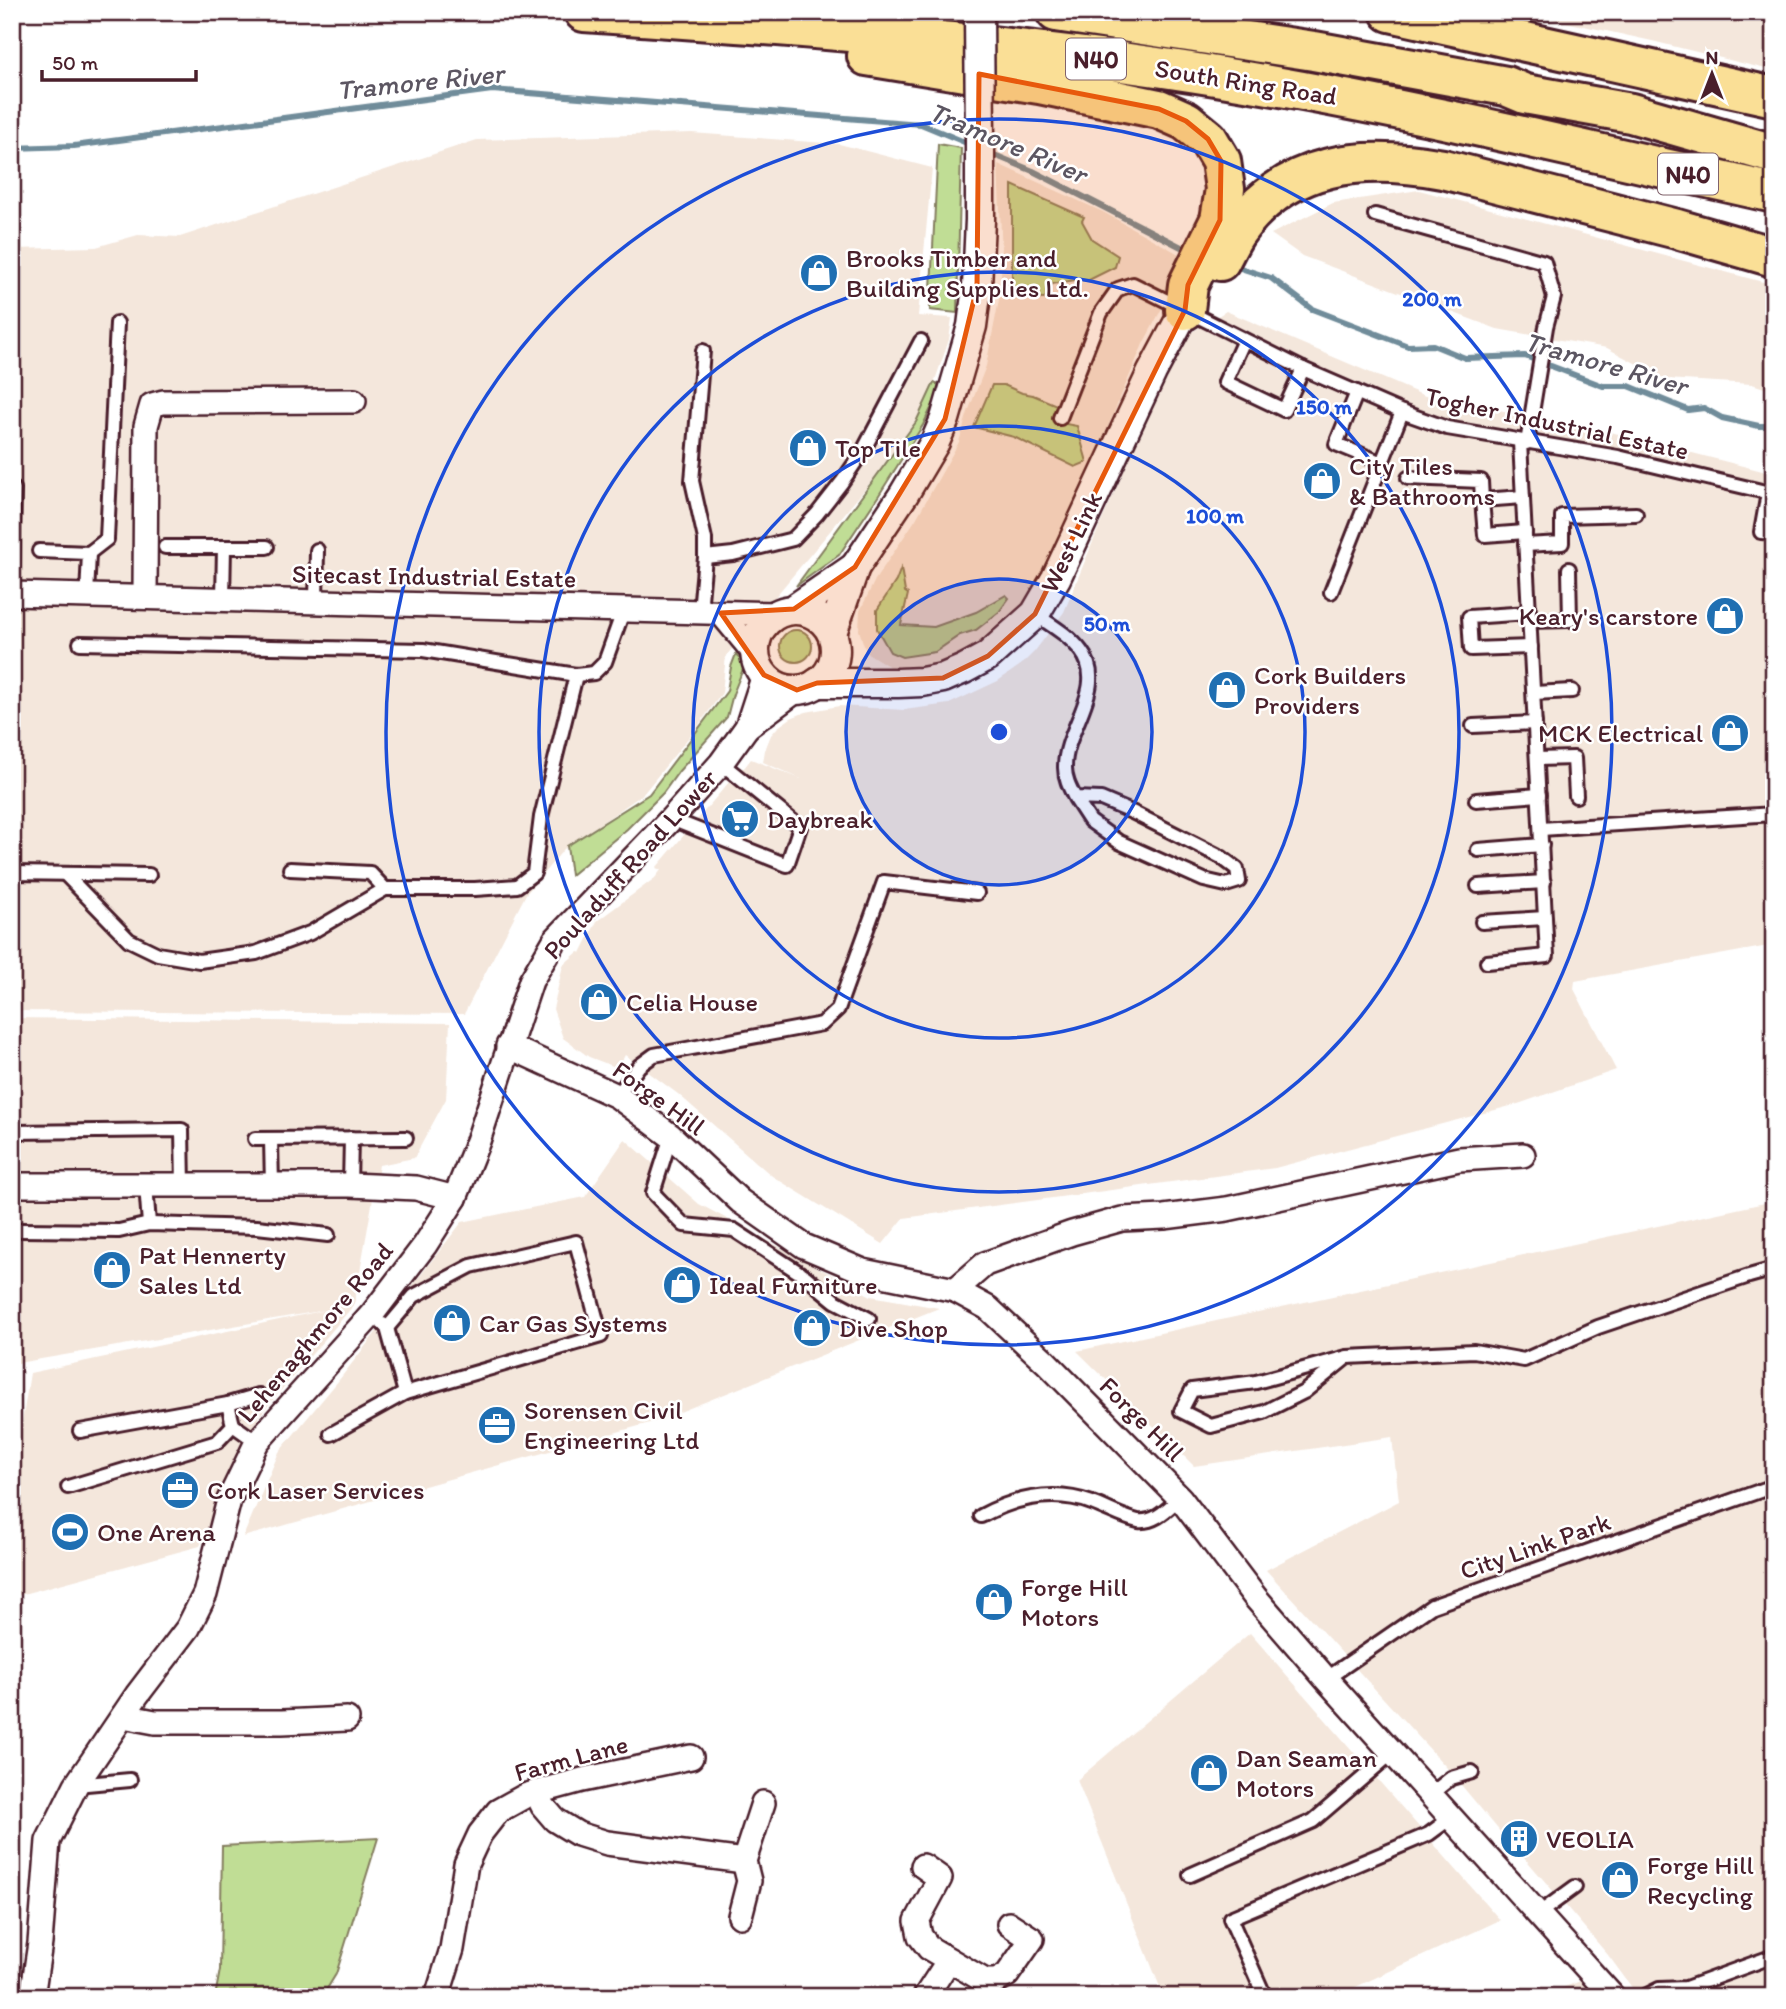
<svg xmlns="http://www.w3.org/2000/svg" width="1786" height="2009" font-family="Itim,sans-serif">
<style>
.built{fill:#f4e7dc}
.green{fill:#c0dd95;stroke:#857e60;stroke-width:2}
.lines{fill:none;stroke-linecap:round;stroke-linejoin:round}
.stream{stroke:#6f8c9a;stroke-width:6}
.service-casing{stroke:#4a1f2b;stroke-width:18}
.minor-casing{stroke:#4a1f2b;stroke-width:28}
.tertiary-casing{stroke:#4a1f2b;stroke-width:33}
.trunk-casing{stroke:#4a1f2b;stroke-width:44}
.service{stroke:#fff;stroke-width:12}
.minor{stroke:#fff;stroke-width:23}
.tertiary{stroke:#fff;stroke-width:28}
.trunk{stroke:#fadf96;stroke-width:38}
.tertiary-bridge-casing{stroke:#4a1f2b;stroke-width:33;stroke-linecap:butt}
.tertiary-bridge{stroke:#fff;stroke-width:28}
.marked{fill:#e8590c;fill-opacity:0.2;stroke:#e8590c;stroke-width:5;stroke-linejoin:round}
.ring{fill:none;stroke:#1d4ed8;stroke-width:3.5}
.labels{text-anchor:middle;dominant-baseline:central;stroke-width:5;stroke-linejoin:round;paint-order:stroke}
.shield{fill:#fff;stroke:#80626b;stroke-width:2}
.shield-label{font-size:24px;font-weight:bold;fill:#4a1f2b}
.street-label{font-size:26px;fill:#4a1f2b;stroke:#fff}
.poi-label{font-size:26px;fill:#4a1f2b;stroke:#fff;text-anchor:start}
.water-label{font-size:28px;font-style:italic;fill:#5c5662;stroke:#fff}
.centre{fill:#1d4ed8;stroke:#fff;stroke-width:3.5}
.ring-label{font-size:21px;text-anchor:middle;font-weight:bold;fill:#1d4ed8;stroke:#fff;stroke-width:5;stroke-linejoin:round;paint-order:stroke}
</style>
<rect width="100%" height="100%" fill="#fff"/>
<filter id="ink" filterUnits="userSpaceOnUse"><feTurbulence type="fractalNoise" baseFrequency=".0143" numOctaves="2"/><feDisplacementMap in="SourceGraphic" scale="14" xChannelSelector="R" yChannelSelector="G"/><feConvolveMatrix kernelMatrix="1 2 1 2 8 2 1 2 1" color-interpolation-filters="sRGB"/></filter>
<g filter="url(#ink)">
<!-- built -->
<g class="built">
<path d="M 1520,12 L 1774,12 L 1774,71 L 1652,41 Z"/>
<path d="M 692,133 L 839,144 L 932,168 L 918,316 L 952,318 L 949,340 L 934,383 L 915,424 L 880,471 L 726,656 L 722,693 L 698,726 L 643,794 L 564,849 L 526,894 L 464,1014 L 12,1011 L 12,249 L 96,247 L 138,235 L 180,237 L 477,140 Z"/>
<path d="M 998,164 L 1103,212 L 1188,259 L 1143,344 L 1081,490 L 1037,583 L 1013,622 L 987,642 L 934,670 L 898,672 L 866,652 L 859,630 L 860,611 L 875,580 L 916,519 L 959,442 L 968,412 L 986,366 L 1000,295 L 1002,255 Z"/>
<path d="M 1419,190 L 1774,285 L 1774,391 L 1752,384 L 1665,379 L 1607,348 L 1497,329 L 1302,256 L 1271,234 L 1333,203 Z"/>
<path d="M 1226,311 L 1425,396 L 1599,429 L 1774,474 L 1774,945 L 1575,981 L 1574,989 L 1616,1070 L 1518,1104 L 1275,1168 L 904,1218 L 883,1244 L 772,1176 L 678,1094 L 625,1055 L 618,1068 L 589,1057 L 563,1038 L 553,1009 L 563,965 L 578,952 L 581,953 L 597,921 L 655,878 L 661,870 L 656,868 L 741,768 L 744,768 L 751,759 L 801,779 L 763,762 L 765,750 L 771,735 L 778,727 L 791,718 L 806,712 L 839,706 L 904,710 L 949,704 L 998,681 L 1022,664 L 1035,651 L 1064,612 L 1099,527 L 1184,337 Z"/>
<path d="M 12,1018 L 450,1023 L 446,1099 L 414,1158 L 379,1165 L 354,1305 L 259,1416 L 200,1546 L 12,1597 L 12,1485 L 30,1373 L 326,1310 L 12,1364 Z"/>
<path d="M 625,1139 L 699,1204 L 871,1296 L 939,1308 L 660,1420 L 243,1537 L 279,1452 L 339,1380 L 462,1222 L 585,1197 Z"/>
<path d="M 1774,1201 L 1774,1997 L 1639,1997 L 1608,1955 L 1523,1856 L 1502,1834 L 1447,1768 L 1266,1570 L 1399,1501 L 1392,1437 L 1194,1466 L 1077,1351 Z"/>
<path d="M 1250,1633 L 1500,1920 L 1334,1997 L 1164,1997 L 1077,1780 Z"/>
<path d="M 1588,1978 L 1600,1997 L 1539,1997 Z"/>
</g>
<!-- green -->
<g class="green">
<path d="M 938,144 L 961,148 L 957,313 L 930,310 Z"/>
<path d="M 1012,185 L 1084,217 L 1082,221 L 1092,239 L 1118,256 L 1115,267 L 1089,280 L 1075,280 L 1052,284 L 1045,298 L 1012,297 Z"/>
<path d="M 934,383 L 942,386 L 923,425 L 879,495 L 839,555 L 796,586 L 916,422 Z"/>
<path d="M 992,385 L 1004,385 L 1022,393 L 1033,395 L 1059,406 L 1055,422 L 1077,426 L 1087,462 L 1075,467 L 1014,437 L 974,427 Z"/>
<path d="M 901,568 L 905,592 L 908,594 L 901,625 L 934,627 L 976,612 L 1006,595 L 1009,598 L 999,612 L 976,630 L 960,635 L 935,652 L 902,657 L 890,652 L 877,629 L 877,610 L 896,581 Z"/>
<circle cx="796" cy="646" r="16"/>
<path d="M 736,654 L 745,664 L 733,694 L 727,717 L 679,771 L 663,793 L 627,829 L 571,875 L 567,846 L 649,794 L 727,691 L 731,667 Z"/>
<path d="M 378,1838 L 336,1974 L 322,1997 L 215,1997 L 220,1970 L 222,1846 Z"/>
</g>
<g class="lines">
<!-- stream -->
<g class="stream">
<path d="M 12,148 L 74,146 L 492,90 L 921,124 L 974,146"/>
<path d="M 987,152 L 1033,171 L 1191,252"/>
<path d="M 1231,265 L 1271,278 L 1312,309 L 1408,346 L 1433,345 L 1465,358 L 1525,356 L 1603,386 L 1629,386 L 1688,410 L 1704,408 L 1722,418 L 1759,426 L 1774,426"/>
</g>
<defs>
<g id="service">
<path d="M 1375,215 L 1544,262 L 1554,297 L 1546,327 L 1527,443"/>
<path d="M 1244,340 L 1225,382 L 1284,410 L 1303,369"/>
<path d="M 1357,392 L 1336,444 L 1382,463"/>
<path d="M 1060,418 L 1101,313 L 1118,289 L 1133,284 L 1303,369 L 1402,412 L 1447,428 L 1618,457 L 1774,494"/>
<path d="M 1408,478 L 1481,481 L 1482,500 L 1523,497"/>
<path d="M 1768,493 L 1761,532 L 1774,533"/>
<path d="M 1482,500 L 1485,535 L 1525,532"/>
<path d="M 1525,545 L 1562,543 L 1562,516 L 1636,514"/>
<path d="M 165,547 L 267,547"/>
<path d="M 39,551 L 89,553 L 107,539 L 117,323"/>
<path d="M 705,557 L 733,554 L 793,539 L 817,514 L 842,482 L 863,451 L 921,341"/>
<path d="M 12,565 L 14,489"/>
<path d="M 1331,592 L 1402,412"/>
<path d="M 87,596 L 89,553"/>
<path d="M 223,599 L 224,547"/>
<path d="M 316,601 L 317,550"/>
<path d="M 700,611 L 705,557 L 705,539 L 692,481 L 703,351"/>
<path d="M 1529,613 L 1469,617 L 1471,649 L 1531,647"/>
<path d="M 1035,614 C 1051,625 1069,635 1081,651 C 1109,687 1064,729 1065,768 C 1065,779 1070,788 1075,798 L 1101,799 L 1134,813 L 1221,857 L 1237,869 L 1239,881 L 1226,885 L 1204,880 L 1119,842 L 1090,821 L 1075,798"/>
<path d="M 1530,621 L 1570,620 L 1569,569"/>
<path d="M 80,643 L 423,650 L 576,675 L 594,673 L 605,662 L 624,609"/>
<path d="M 1534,693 L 1572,691"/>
<path d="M 1473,726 L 1535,723"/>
<path d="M 1537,759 L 1574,758 L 1576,796"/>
<path d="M 1476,800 L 1539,795"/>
<path d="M 671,819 L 787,865 L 800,827 L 721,763"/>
<path d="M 1541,829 L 1774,814"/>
<path d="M 1478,850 L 1542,845"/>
<path d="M 290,869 L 370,873 L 385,889"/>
<path d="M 12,873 L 149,875"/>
<path d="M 65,874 L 129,940 L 158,954 L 199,961 L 256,953 L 310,933 L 385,889 L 475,889 L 517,886 L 534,873 L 541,817 L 576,675"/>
<path d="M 1478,886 L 1544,882"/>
<path d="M 1482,922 L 1545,918"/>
<path d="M 1487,962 L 1547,956 L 1520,442"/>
<path d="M 617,1096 L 639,1066 L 654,1055 L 822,1024 L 838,1009 L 884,882 L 977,893"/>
<path d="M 12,1132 L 182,1130 L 183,1186"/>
<path d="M 671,1136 L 653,1193 L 684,1225 L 734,1230 L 806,1277 L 835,1301 L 869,1319"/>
<path d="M 255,1139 L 406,1138"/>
<path d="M 271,1139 L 272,1186"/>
<path d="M 146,1185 L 149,1224"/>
<path d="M 350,1185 L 351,1138"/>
<path d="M 20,1230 L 119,1231 L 149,1224 L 257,1227 L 328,1235"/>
<path d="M 383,1324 L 387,1328 L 405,1393"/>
<path d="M 1347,1357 L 1304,1392 L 1264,1412 L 1211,1426 L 1181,1411 L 1192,1390 L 1256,1382 L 1347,1357 L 1474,1351 L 1524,1360 L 1598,1327 L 1749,1276 L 1774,1269"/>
<path d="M 233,1425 L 257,1442"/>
<path d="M 80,1431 L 228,1404 L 259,1395"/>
<path d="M 331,1434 L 405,1393 L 601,1336 L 576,1242 L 471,1266 L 414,1296 L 387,1328"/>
<path d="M 68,1487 L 217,1442 L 233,1425 L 228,1404"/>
<path d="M 981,1516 C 1015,1498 1054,1489 1092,1503 C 1106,1508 1124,1518 1138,1521 C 1156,1523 1168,1508 1180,1498"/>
<path d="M 1326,1679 L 1432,1606 L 1774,1486"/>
<path d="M 76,1785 L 130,1780"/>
<path d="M 1431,1794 L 1451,1778 L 1472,1772"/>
<path d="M 1190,1875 L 1313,1821 L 1393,1752"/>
<path d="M 1538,1914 L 1575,1887"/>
<path d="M 1265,1997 L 1230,1918 L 1429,1834 L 1452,1817"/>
<path d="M 1643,1997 L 1659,1989 L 1686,1988 L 1774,1956"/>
</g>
<g id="minor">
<path d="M 12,594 L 777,614"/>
<path d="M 145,597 L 146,426 L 152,405 L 163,402 L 354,401"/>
<path d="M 721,613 L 756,655"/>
<path d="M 747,727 L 797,690"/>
<path d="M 508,1046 L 617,1096 L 671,1136 L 740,1201 L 804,1246 L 863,1271 L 955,1290 L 988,1308 L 1046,1362 L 1180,1498 L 1255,1597 L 1326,1679 L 1613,1997"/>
<path d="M 12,1185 L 350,1185 L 416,1188 L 455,1198"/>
<path d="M 955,1290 L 985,1264 L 1072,1233 L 1122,1219 L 1164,1217 L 1227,1209 L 1459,1159 L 1523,1155"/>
<path d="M 123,1716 L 155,1722 L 282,1722 L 347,1719"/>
<path d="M 536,1792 L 543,1806 L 555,1820 L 578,1834 L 607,1843 L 744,1861"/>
<path d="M 923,1866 L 940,1878 L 917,1921 L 920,1936 L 929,1948 L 985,1981 L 996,1981 L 1007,1975 L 1032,1939 L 1009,1924"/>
<path d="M 740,1916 L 749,1881 L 744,1861 L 763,1803"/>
<path d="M 32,1997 L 40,1943 L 48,1841 L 76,1785 L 137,1695 L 188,1628 L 205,1594 L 229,1500 L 257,1442 L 373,1313 L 425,1245 L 455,1198 L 478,1141 L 531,981 L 555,940 L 671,819 L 721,763 L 747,727 L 764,675"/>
<path d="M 437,1997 L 452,1949 L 466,1864 L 480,1834 L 498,1811 L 527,1795 L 582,1780 L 691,1757"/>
<path d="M 925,1997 L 949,1960"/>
</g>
<g id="tertiary">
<path d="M 794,609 L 855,567"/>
<circle cx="795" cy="650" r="40"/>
<path d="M 832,633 L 855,567 L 904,494 L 935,442 L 945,419 L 972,326 L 977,287 L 980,220 L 980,141"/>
<path d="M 817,683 L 898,683 L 922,682 L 943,678 L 964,669 L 988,656 L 1035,614 L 1056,578 L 1152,372 L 1185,310"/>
</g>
<g id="trunk">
<path d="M 584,12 C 806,27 1027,44 1246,81 C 1424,111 1599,154 1774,193"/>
<path d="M 1056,12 L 1314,51 L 1506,86 L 1525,94 L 1631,113 L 1774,154"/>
<path d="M 1390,12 L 1774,97"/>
<path d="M 867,56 L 1039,84 L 1159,109 L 1186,121 L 1208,139 L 1221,161 L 1225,189 L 1220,220 L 1188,285 L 1185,310"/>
<path d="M 1220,261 C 1225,252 1230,241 1236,232 C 1287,160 1363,155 1443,169 L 1677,229 L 1774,257"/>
</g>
</defs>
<!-- service casing -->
<use href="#service" class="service-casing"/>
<!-- minor casing -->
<use href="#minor" class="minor-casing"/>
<!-- tertiary casing -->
<use href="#tertiary" class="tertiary-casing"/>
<!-- trunk casing -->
<use href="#trunk" class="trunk-casing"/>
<!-- service -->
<use href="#service" class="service"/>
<!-- minor -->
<use href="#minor" class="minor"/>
<!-- tertiary -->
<use href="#tertiary" class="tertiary"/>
<!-- trunk -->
<use href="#trunk" class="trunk"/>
<defs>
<path id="tertiary-bridge" d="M 979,12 L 980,141"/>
</defs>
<!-- tertiary-bridge casing -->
<use href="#tertiary-bridge" class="tertiary-bridge-casing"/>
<!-- tertiary-bridge -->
<use href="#tertiary-bridge" class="tertiary-bridge"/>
</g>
</g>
<!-- marked area -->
<path class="marked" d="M 979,74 L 1159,109 L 1186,121 L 1208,139 L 1221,161 L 1220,220 L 1188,285 L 1185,310 L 1035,614 L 988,656 L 943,678 L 817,683 L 797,690 L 764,675 L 721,613 L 794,609 L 855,567 L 945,419 L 977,287 Z"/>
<!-- distance rings -->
<circle cx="999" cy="732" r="153" fill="#1d4ed8" fill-opacity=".12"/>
<g class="ring">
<circle cx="999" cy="732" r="153"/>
<circle cx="999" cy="732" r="306"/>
<circle cx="999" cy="732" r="460"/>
<circle cx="999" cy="732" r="613"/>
</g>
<!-- icons -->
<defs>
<symbol id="shop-disc" viewBox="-11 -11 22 22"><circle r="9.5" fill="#1f6fb2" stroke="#fff"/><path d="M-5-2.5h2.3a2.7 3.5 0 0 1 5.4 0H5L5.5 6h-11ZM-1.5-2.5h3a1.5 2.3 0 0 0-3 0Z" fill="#fff"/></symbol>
<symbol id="supermarket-disc" viewBox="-11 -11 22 22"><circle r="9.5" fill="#1f6fb2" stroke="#fff"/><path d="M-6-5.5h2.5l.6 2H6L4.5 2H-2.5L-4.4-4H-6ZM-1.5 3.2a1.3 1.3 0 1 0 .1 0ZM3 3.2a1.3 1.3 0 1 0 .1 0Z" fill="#fff"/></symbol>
<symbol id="office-disc" viewBox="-11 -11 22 22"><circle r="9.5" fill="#1f6fb2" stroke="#fff"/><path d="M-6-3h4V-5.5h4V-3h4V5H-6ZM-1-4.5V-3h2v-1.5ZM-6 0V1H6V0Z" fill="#fff"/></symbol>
<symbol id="stadium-disc" viewBox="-11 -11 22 22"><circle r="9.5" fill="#1f6fb2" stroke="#fff"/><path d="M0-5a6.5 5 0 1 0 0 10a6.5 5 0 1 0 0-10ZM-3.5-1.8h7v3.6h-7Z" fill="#fff"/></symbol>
<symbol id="building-disc" viewBox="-11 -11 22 22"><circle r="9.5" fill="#1f6fb2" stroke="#fff"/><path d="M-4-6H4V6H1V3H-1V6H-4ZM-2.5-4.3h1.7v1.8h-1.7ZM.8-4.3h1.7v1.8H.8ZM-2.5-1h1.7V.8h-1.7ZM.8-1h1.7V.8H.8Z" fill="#fff"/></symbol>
</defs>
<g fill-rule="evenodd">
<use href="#shop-disc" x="797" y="251" width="44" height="44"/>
<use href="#shop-disc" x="786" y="426" width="44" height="44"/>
<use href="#shop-disc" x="1300" y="459" width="44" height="44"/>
<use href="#shop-disc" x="1703" y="594" width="44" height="44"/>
<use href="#shop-disc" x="1205" y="668" width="44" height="44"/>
<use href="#shop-disc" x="1708" y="711" width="44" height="44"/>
<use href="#supermarket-disc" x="718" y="797" width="44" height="44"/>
<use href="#shop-disc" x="577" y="980" width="44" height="44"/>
<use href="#shop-disc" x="90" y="1248" width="44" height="44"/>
<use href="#shop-disc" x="660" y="1263" width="44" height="44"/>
<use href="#shop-disc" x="430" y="1301" width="44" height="44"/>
<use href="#shop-disc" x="790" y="1306" width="44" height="44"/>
<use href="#office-disc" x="475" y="1403" width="44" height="44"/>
<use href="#office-disc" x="158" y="1468" width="44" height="44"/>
<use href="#stadium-disc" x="48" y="1510" width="44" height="44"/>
<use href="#shop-disc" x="972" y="1580" width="44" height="44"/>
<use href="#shop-disc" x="1187" y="1751" width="44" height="44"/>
<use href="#building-disc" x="1497" y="1817" width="44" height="44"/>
<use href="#shop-disc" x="1598" y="1858" width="44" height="44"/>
</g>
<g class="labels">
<!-- shield labels -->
<g class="shield">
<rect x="1066" y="38.5" width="60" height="41" rx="5"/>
<rect x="1658" y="153.5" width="60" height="41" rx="5"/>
</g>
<g class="shield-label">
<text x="1096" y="59">N40</text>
<text x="1688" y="174">N40</text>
</g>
<!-- street labels -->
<g class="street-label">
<text transform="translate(1246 82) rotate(9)">South Ring Road</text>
<text transform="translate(1557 423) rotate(12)">Togher Industrial Estate</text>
<text transform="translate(1071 542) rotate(-64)">West Link</text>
<text transform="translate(434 576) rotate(1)">Sitecast Industrial Estate</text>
<text transform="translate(630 864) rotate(-48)">Pouladuff Road Lower</text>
<text transform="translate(659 1098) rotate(36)">Forge Hill</text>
<text transform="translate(315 1332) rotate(-50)">Lehenaghmore Road</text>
<text transform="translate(1142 1419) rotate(45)">Forge Hill</text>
<text transform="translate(1535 1546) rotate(-19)">City Link Park</text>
<text transform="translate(571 1758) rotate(-15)">Farm Lane</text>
</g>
<!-- poi labels -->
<g class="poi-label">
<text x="846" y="258">Brooks Timber and<tspan x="846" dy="30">Building Supplies Ltd.</tspan></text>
<text x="835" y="448">Top Tile</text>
<text x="1349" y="466">City Tiles<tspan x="1349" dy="30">&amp; Bathrooms</tspan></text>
<text x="1698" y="616" text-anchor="end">Keary's carstore</text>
<text x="1254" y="675">Cork Builders<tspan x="1254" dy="30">Providers</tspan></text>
<text x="1703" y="733" text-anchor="end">MCK Electrical</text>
<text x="767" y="819">Daybreak</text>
<text x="626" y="1002">Celia House</text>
<text x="139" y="1255">Pat Hennerty<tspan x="139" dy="30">Sales Ltd</tspan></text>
<text x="709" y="1285">Ideal Furniture</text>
<text x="479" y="1323">Car Gas Systems</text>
<text x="839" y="1328">Dive Shop</text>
<text x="524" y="1410">Sorensen Civil<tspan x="524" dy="30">Engineering Ltd</tspan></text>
<text x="207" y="1490">Cork Laser Services</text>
<text x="97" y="1532">One Arena</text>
<text x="1021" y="1587">Forge Hill<tspan x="1021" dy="30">Motors</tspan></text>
<text x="1236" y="1758">Dan Seaman<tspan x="1236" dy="30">Motors</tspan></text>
<text x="1546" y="1839">VEOLIA</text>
<text x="1647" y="1865">Forge Hill<tspan x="1647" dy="30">Recycling</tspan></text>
</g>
<!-- water labels -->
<g class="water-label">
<text transform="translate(420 81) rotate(-6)">Tramore River</text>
<text transform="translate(1008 142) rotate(23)">Tramore River</text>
<text transform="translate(1606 363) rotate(16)">Tramore River</text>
</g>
</g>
<circle cx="999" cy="732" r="10" class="centre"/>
<g class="ring-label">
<text x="1432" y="306">200 m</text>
<text x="1324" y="414">150 m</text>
<text x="1215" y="523">100 m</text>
<text x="1107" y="631">50 m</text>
</g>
<!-- margin -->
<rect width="1786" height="2009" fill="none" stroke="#fff" stroke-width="42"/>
<rect x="21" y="21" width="1744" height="1967" fill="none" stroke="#4a1f2b" stroke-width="2.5" filter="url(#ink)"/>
<!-- north arrow -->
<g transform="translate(1712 74)" stroke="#ffffff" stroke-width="5" paint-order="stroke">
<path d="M0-5L12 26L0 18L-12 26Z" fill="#4a1f2b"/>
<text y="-10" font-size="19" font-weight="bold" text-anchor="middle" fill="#4a1f2b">N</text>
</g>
<!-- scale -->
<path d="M42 70v10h154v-10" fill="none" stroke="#4a1f2b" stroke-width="3.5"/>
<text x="52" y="70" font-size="21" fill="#4a1f2b" stroke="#ffffff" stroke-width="5" paint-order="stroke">50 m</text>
</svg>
